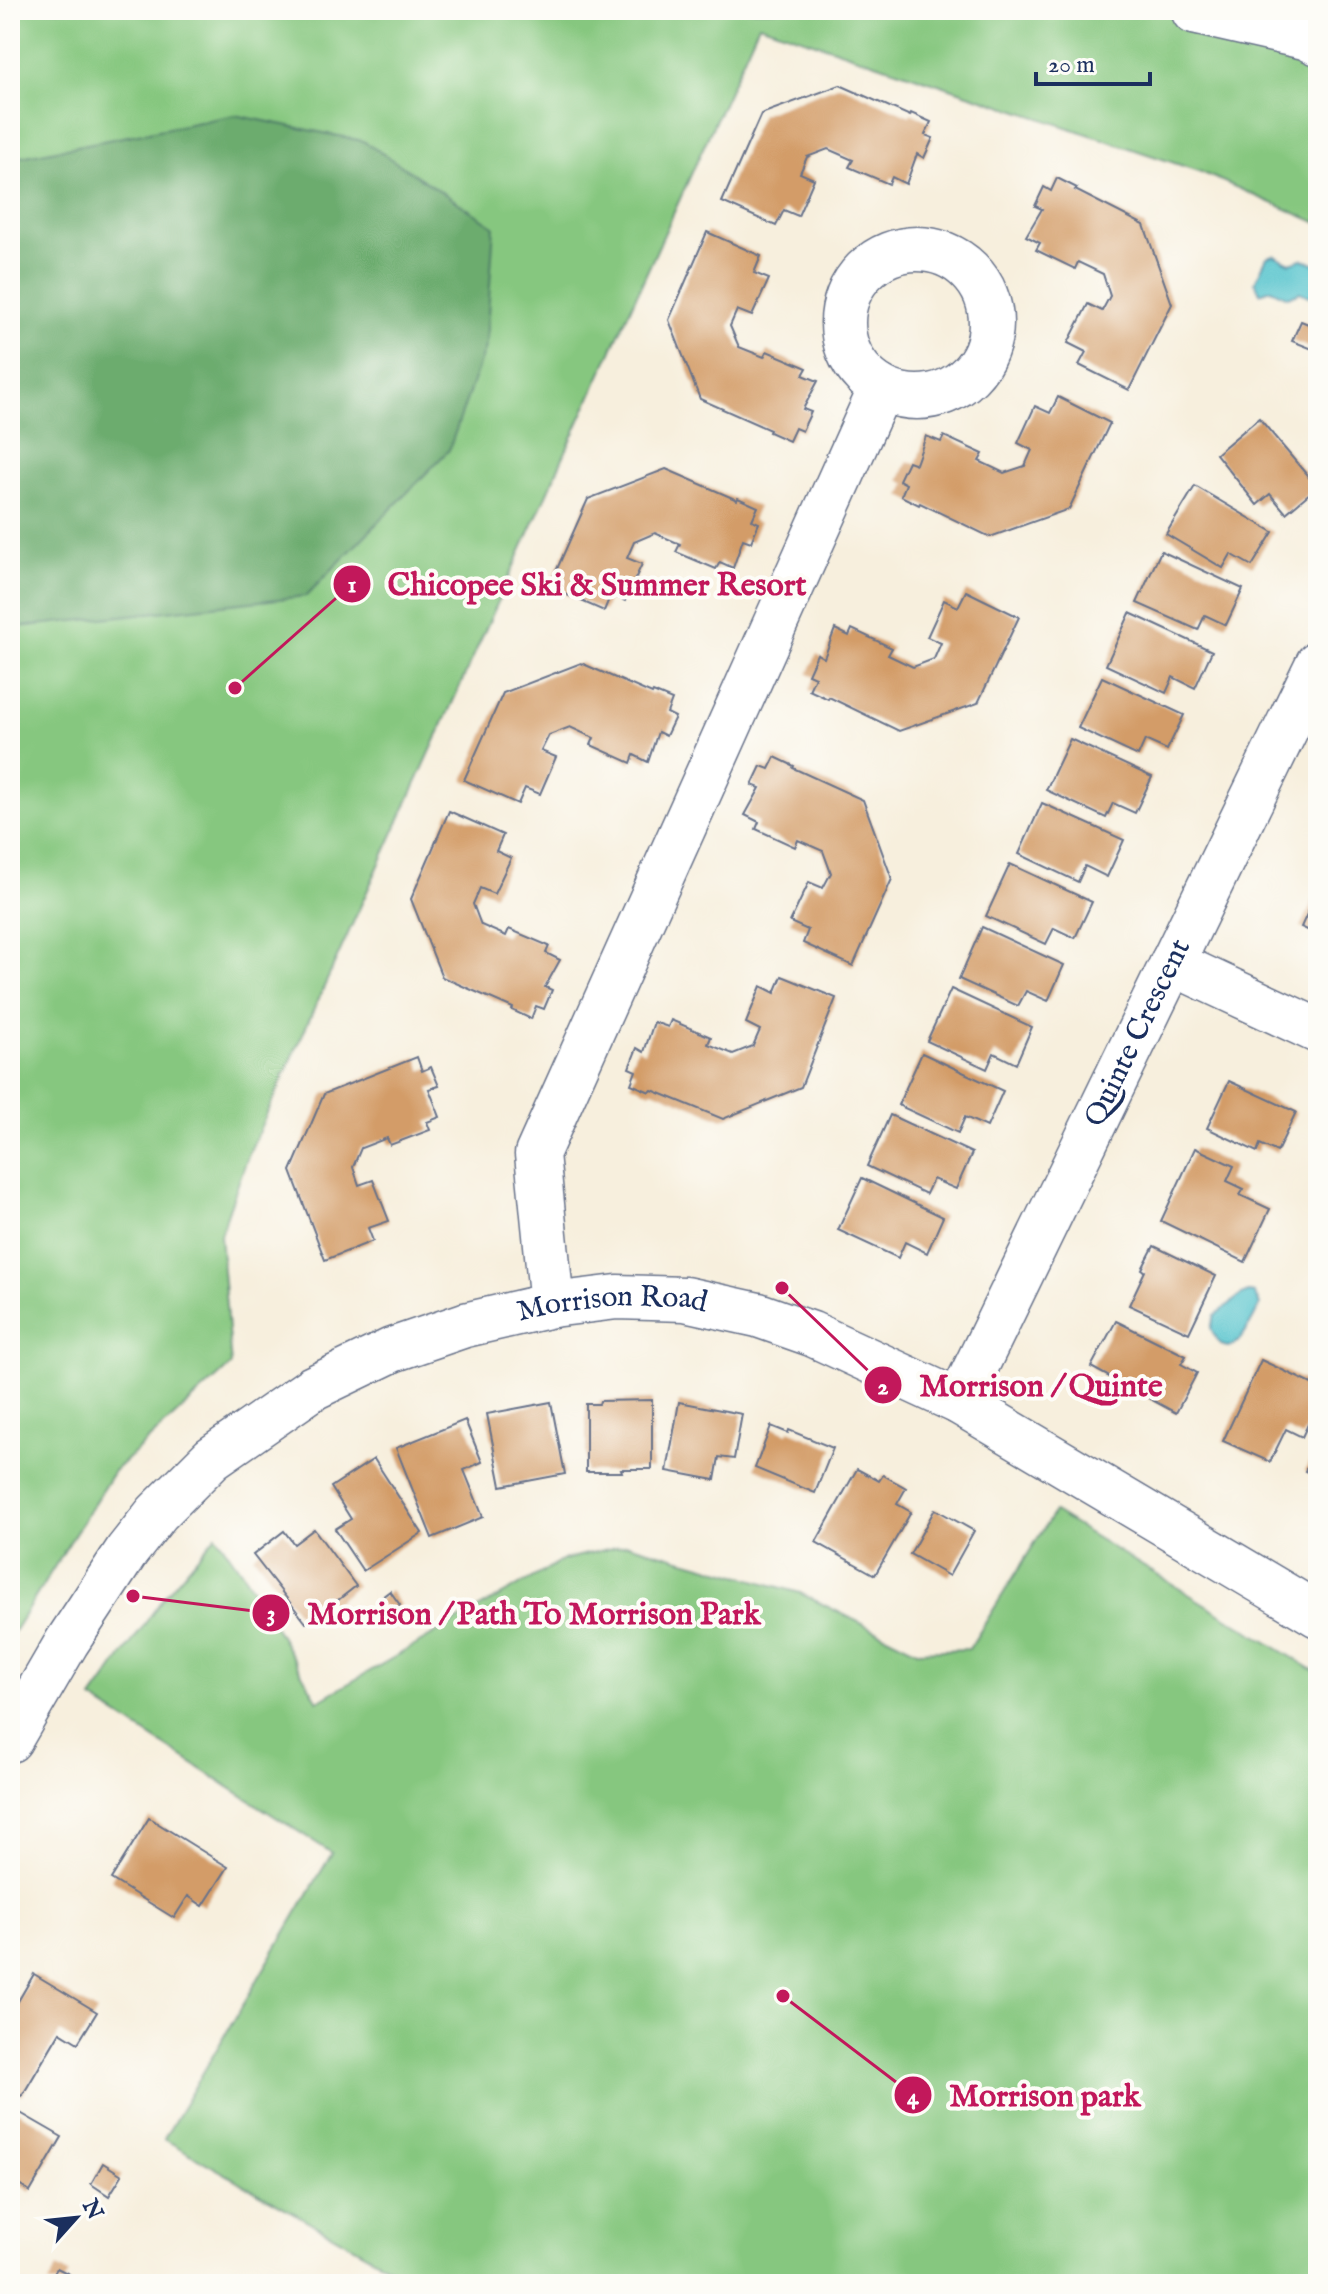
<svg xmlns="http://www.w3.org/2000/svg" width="1328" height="2294" font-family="'IM FELL English',serif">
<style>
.green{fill:#86c77f;stroke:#507b6e;stroke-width:2}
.forest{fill:#6cac6e;stroke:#446e66;stroke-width:2}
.water{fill:#57c4cd;stroke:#397a96;stroke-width:2}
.building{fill:#d39c67}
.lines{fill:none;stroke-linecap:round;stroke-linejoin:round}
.minor-casing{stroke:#68728a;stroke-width:47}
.minor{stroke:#fff;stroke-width:44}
.labels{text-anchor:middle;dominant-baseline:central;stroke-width:8;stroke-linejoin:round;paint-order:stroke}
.street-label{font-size:30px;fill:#1b2f5e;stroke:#fdfcf7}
.leader{fill:none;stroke:#c2185b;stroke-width:3}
.callout-dot{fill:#c2185b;stroke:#fdfcf7;stroke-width:3}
.mark-label{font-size:24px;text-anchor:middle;font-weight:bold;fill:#fff}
.callout-label{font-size:32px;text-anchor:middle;font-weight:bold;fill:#c2185b;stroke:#fdfcf7;stroke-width:8;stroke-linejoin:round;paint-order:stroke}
</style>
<rect width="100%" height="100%" fill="#fdfcf7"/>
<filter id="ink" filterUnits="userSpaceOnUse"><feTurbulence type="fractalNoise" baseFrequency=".0125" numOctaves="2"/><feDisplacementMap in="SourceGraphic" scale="16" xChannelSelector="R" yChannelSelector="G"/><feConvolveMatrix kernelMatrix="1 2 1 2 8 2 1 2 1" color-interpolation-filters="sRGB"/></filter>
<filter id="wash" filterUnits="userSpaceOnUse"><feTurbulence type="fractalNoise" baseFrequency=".006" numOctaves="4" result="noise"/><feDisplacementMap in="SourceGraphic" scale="32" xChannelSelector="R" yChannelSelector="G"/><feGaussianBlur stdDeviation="1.8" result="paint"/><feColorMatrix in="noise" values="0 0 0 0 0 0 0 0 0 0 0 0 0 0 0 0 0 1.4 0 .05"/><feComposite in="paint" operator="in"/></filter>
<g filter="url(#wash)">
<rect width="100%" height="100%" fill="#f7efdd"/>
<!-- green -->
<g class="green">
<path d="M 10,10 L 1318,10 L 1318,223 L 1201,172 L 759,24 L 249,1153 L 220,1235 L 231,1365 L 114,1471 L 10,1638 Z"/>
<path d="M 1054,1512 L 1318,1673 L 1318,2284 L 406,2284 L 408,2278 L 164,2139 L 332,1853 L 92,1699 L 163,1598 L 216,1535 L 248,1581 L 318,1701 L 563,1560 L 628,1544 L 800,1593 L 917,1651 L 969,1649 Z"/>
</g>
<!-- forest -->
<path class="forest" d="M 235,115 L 363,141 L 494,226 L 486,344 L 449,450 L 306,596 L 10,628 L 10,159 Z"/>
<!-- water -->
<g class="water">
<path d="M 1274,255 L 1290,263 L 1302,259 L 1318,265 L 1318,300 L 1300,292 L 1288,297 L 1271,289 L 1260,293 L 1255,282 L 1267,257 Z"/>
<path d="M 1249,1292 L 1254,1293 L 1260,1305 C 1251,1323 1229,1374 1211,1328 L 1215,1315 C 1226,1309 1238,1294 1249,1292 Z"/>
</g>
<g id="blocks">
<!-- building -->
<g class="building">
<path d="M 840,85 L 910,116 L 911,113 L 931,122 L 925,135 L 933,138 L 924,158 L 917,154 L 906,184 L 892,177 L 889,184 L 849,167 L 853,160 L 828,149 L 807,157 L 800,173 L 814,179 L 798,216 L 784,210 L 776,226 L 722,202 L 761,114 Z"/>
<path d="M 1057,178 L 1077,188 L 1075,190 L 1144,225 L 1172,304 L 1129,390 L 1079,365 L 1086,352 L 1068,343 L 1088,304 L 1102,311 L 1110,296 L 1103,274 L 1078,262 L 1075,269 L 1036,250 L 1040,243 L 1026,236 L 1042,209 L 1035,206 L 1044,187 L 1051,191 Z"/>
<path d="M 707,232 L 761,256 L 754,273 L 769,279 L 752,316 L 737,310 L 730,326 L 739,347 L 764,357 L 767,351 L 807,368 L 803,375 L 818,381 L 803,409 L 811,412 L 802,431 L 795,428 L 789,441 L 769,432 L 770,430 L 700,399 L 669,320 Z"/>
<path d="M 1301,321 L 1318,328 L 1318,343 L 1315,350 L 1292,341 Z"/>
<path d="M 1058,397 L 1110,423 L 1069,509 L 990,537 L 920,503 L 919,505 L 901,496 L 906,484 L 899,480 L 908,461 L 916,464 L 926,436 L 941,442 L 944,436 L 983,454 L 979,461 L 1004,473 L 1025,466 L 1032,450 L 1018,443 L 1035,406 L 1050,413 Z"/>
<path d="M 1259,418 L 1317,487 L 1286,513 L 1270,494 L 1257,505 L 1216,454 Z"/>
<path d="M 666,469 L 737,500 L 738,498 L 758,507 L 752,520 L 759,523 L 751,542 L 743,539 L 733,568 L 720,562 L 716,569 L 676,552 L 680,544 L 655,533 L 634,542 L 627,558 L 642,564 L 625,601 L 611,594 L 604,611 L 549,587 L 588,499 Z"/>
<path d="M 1195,486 L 1273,532 L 1252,566 L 1231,554 L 1223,568 L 1166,534 Z"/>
<path d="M 1161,551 L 1243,589 L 1226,625 L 1205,615 L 1198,630 L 1137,603 Z"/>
<path d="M 966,591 L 1019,617 L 978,703 L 899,731 L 829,697 L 828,699 L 809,690 L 815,677 L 808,674 L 817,654 L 824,658 L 835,629 L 849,636 L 852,629 L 892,648 L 888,655 L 913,667 L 934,659 L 941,643 L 927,637 L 944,600 L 958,607 Z"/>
<path d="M 1130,613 L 1212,651 L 1195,688 L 1173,677 L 1166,693 L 1106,665 Z"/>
<path d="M 581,663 L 652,694 L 653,692 L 672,700 L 667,713 L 675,717 L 666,736 L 658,732 L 648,762 L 634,755 L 631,763 L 591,745 L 594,738 L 570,727 L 549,735 L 541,751 L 556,757 L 540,794 L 525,788 L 518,804 L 464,780 L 503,693 Z"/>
<path d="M 1102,677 L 1184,715 L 1167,750 L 1145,740 L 1138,756 L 1078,728 Z"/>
<path d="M 1070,739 L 1152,777 L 1135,813 L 1113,803 L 1106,818 L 1046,790 Z"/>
<path d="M 775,757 L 794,766 L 793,768 L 863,800 L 892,879 L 853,966 L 803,943 L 808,930 L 790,922 L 809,882 L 823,888 L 831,873 L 823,851 L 798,840 L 795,847 L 756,829 L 759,822 L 745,815 L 760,788 L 752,785 L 761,766 L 769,769 Z"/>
<path d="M 1042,803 L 1124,840 L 1107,877 L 1085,866 L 1078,882 L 1019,854 Z"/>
<path d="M 449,811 L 503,835 L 496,851 L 511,858 L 494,894 L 480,888 L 473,904 L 481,925 L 506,936 L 509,929 L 549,946 L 546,953 L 560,960 L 545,987 L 552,990 L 544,1009 L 536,1006 L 531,1019 L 512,1010 L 513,1008 L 442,977 L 411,899 Z"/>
<path d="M 1010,864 L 1092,902 L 1075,938 L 1054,928 L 1046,944 L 986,916 Z"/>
<path d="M 1318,890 L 1318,935 L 1301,927 Z"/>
<path d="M 982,927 L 1064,965 L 1048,1001 L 1026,991 L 1018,1006 L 959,979 Z"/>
<path d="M 782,976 L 836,998 L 801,1087 L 723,1119 L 652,1090 L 650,1092 L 631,1084 L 636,1071 L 629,1068 L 637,1048 L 644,1052 L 654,1022 L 668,1027 L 671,1020 L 711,1037 L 708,1044 L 733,1054 L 753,1046 L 760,1030 L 746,1023 L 761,986 L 775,993 Z"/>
<path d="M 951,989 L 1032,1027 L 1016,1064 L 994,1053 L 987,1069 L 927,1041 Z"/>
<path d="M 922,1053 L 1003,1091 L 987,1127 L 965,1117 L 958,1133 L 898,1105 Z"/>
<path d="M 417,1057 L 422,1071 L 431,1067 L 439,1086 L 429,1089 L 440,1117 L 427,1122 L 430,1130 L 390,1145 L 387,1138 L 361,1148 L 353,1167 L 359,1185 L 373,1180 L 389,1221 L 368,1228 L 373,1241 L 325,1260 L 291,1171 L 324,1094 Z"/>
<path d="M 1229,1081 L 1296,1112 L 1277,1152 L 1260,1144 L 1257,1152 L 1207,1128 Z"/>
<path d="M 890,1115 L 972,1153 L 956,1189 L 933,1179 L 926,1194 L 867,1166 Z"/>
<path d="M 1195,1148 L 1234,1166 L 1227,1181 L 1244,1189 L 1240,1195 L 1270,1209 L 1245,1262 L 1161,1221 Z"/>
<path d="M 862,1178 L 943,1217 L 927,1253 L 905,1242 L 898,1258 L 838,1230 Z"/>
<path d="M 1154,1246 L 1216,1276 L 1189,1333 L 1129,1305 L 1145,1271 L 1142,1269 Z"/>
<path d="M 1116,1321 L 1186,1356 L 1181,1364 L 1197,1373 L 1176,1413 L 1091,1367 Z"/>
<path d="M 1261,1360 L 1318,1387 L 1318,1403 L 1302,1437 L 1286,1429 L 1270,1462 L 1223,1441 Z"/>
<path d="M 652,1400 L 652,1469 L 621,1469 L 622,1472 L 586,1472 L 586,1404 L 599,1404 L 600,1401 Z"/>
<path d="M 551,1402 L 565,1474 L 501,1486 L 487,1414 Z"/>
<path d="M 679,1402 L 742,1414 L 734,1459 L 719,1457 L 715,1480 L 667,1471 Z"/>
<path d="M 465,1420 L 482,1462 L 464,1470 L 483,1517 L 432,1538 L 396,1448 Z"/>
<path d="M 771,1426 L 788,1433 L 789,1430 L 833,1448 L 815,1493 L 755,1468 Z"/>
<path d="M 1318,1443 L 1318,1477 L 1305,1471 Z"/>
<path d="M 374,1459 L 422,1533 L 363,1571 L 335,1529 L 351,1519 L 331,1487 Z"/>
<path d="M 857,1469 L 879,1481 L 883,1475 L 906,1488 L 897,1504 L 911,1512 L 875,1575 L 816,1542 Z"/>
<path d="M 935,1509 L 974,1531 L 949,1576 L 910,1554 Z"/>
<path d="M 314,1529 L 356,1586 L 315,1618 L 315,1617 L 306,1623 L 253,1555 L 284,1531 L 294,1544 Z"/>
<path d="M 390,1591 L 400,1605 L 389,1613 L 378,1600 Z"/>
<path d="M 149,1818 L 228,1867 L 203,1906 L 188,1896 L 174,1918 L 111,1879 Z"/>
<path d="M 34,1974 L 97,2012 L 78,2043 L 60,2032 L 22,2096 L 10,2088 L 10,2015 Z"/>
<path d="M 10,2107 L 62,2137 L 30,2192 L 10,2179 Z"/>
<path d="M 103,2163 L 122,2175 L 109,2196 L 91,2184 Z"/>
<path d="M 57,2268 L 69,2274 L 63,2284 L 48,2284 Z"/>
</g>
</g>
</g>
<g filter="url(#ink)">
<use href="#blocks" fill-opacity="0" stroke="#68728a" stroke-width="2"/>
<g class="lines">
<defs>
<g id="minor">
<path d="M 1194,12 L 1305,37 L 1318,43"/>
<circle cx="917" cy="323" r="74"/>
<path d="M 1172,963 L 1318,1031"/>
<path d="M 552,1305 L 537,1154 L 881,388"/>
<path id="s1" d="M 959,1402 L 1318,663"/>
<path id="s2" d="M 10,1740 L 67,1642 L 127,1551 L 157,1513 L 212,1458 L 313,1388 L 392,1350 L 465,1325 L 552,1305 L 617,1297 L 685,1299 L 758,1315 L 812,1334 L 959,1402 L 1318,1615"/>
</g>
</defs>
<!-- minor casing -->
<use href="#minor" class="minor-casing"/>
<!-- minor -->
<use href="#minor" class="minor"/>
</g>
</g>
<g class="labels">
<!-- street labels -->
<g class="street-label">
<text stroke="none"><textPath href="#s1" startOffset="410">Quinte Crescent</textPath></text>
<text stroke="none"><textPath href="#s2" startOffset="786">Morrison Road</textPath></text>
</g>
</g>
<!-- callouts -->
<path class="leader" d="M235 688L352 584M782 1288L883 1385M133 1596L271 1613M783 1996L913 2095"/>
<g class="callout-dot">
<circle cx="235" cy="688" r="8"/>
<circle cx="782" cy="1288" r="8"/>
<circle cx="133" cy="1596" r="8"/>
<circle cx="783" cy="1996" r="8"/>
<circle cx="352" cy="584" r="20"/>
<circle cx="883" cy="1385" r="20"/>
<circle cx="271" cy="1613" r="20"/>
<circle cx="913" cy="2095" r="20"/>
</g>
<g class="mark-label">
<text x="352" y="592">1</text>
<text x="883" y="1394">2</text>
<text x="271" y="1621">3</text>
<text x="913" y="2104">4</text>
</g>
<g class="callout-label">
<text x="597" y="595">Chicopee Ski &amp; Summer Resort</text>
<text x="1041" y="1396">Morrison / Quinte</text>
<text x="534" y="1624">Morrison / Path To Morrison Park</text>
<text x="1045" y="2106">Morrison park</text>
</g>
<!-- margin -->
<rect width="1328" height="2294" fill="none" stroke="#fdfcf7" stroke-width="40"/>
<!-- north arrow -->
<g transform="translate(76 2218) rotate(63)" stroke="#fdfcf7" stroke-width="6" paint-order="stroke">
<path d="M0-6L14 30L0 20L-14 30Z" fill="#1b2f5e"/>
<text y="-12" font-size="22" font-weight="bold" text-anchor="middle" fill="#1b2f5e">N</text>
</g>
<!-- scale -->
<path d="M1036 72v12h114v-12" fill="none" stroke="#1b2f5e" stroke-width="4"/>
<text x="1048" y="72" font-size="24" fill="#1b2f5e" stroke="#fdfcf7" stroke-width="6" paint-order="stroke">20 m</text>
</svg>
